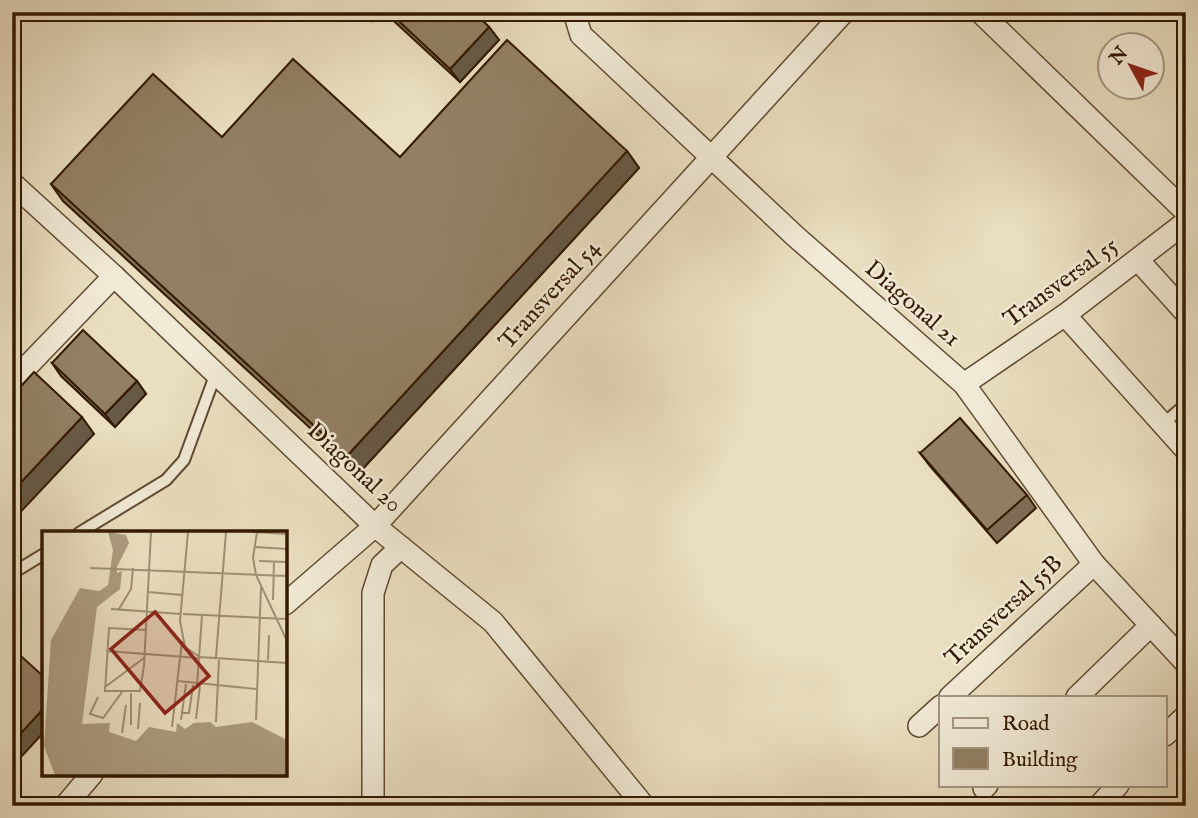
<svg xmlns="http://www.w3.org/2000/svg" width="1198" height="818" font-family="'IM FELL English',serif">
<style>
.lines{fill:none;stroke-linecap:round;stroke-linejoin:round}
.service-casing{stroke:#604a31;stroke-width:14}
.minor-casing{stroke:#604a31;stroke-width:24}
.service{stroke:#f1ead6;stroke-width:10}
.minor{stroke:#f1ead6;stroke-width:21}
.wall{fill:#7e6d56;stroke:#331901;stroke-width:2}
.shaded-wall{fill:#665946;stroke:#331901;stroke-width:2}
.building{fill:#927f64;stroke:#331901;stroke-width:2}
.labels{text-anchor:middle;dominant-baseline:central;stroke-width:5;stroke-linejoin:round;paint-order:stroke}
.street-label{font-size:24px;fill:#331901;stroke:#f1ead6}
.inset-road{fill:none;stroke:#a08f74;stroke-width:2}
.view{fill:#8f2418;fill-opacity:0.15;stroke:#8f2418;stroke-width:3.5}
.inset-edge{fill:none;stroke:#331901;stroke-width:3.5}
</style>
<rect width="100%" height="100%" fill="#e9dec0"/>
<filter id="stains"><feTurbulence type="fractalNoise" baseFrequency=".00286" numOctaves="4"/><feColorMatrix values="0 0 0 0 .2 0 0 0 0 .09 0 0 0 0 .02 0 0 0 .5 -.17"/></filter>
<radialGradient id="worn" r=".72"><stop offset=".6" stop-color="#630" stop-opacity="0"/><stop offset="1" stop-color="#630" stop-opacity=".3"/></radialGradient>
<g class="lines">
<defs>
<g id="service">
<path d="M 1162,425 L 1186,404"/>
<path d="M 79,533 L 166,480 L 184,460 L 216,373"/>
<path d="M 16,571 L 44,554"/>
</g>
<g id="minor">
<path d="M 574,12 L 581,35 L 593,46 L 795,236 L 964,384 L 1094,564 L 1186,663"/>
<path d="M 980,12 L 1186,212"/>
<path d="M 12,183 L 114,276 L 375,526 L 493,622 L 644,806"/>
<path d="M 1138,260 L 1186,313"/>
<path d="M 1065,315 L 1186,450"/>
<path d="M 12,382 L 114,276"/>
<path d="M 964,384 L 1065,315 L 1186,222"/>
<path d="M 285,604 L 375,526 L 844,12"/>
<path d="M 950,697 L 1094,564"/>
<path d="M 1077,697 L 1151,625"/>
<path d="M 919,726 L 941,706"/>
<path d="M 1165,735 L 1186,716"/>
<path d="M 984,788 L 987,785"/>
<path d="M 65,806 L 92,774"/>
<path d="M 373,806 L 373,593 L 382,565 L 401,547"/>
<path d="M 1099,806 L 1118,785"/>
</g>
</defs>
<!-- service casing -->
<use href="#service" class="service-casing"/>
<!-- minor casing -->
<use href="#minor" class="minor-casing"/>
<!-- service -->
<use href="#service" class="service"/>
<!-- minor -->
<use href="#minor" class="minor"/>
</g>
<!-- wall -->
<g class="wall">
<path d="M 384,12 L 474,12 L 489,27 L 499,40 L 460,82 Z"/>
<path d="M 222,137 L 400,157 L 627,151 L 639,168 L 359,473 L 63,201 L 51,184 Z"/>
<path d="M 52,363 L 137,381 L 146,394 L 115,427 L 61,376 Z"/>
<path d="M 920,453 L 1027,495 L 1036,508 L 997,543 L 930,466 Z"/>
</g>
<!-- shaded-wall -->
<g class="shaded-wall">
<path d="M 367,12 L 380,12 L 372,21 Z"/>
<path d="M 489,27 L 499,40 L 460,82 L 450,69 Z"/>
<path d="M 627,151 L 639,168 L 359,473 L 347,456 Z"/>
<path d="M 137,381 L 146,394 L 115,427 L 105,414 Z"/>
<path d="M 82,417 L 94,434 L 12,521 L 12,492 Z"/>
<path d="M 44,708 L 44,732 L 20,758 L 12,748 L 12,743 Z"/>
</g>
<!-- building -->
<g class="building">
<path d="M 389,12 L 474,12 L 489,27 L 450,69 Z"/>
<path d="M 507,40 L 627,151 L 347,456 L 51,184 L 153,74 L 222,137 L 293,59 L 400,157 Z"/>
<path d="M 83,330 L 137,381 L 105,414 L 52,363 Z"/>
<path d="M 34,372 L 82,417 L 12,492 L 12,396 Z"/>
<path d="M 960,418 L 1027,495 L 987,530 L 920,453 Z"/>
<path d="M 12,648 L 44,677 L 44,708 L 12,743 Z"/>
</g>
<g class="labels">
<!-- street labels -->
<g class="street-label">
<text transform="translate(1061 283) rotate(-36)">Transversal 55</text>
<text transform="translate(550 295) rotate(-48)">Transversal 54</text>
<text transform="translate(912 304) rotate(41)">Diagonal 21</text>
<text transform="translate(354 468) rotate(43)">Diagonal 20</text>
<text transform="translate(1004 611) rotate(-43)">Transversal 55B</text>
</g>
</g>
<!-- overview -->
<g transform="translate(42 531)">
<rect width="245" height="245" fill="#e9dec0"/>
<path d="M 66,1 L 84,4 L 87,12 L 75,36 L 75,42 L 80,40 L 78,58 L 55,76 L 40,193 L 68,192 L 67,201 L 94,210 L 107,196 L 134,201 L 135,192 L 143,198 L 152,192 L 168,191 L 174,196 L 210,191 L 245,209 L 245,244 L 13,244 L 2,215 L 9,109 L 38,57 L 57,60 L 66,54 L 71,19 Z" fill="#ab9b7f"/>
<path class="inset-road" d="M 146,1 L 138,90 L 143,116 L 158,126 L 245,132M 210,1 L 245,3M 215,1 L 211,27 L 214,44 L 245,110M 213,16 L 245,18M 217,30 L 245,31M 48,37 L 245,45M 106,61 L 140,64M 231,69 L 232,31M 69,78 L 139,83M 77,78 L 89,58 L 91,37M 141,83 L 245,88M 104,99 L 67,97 L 63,160 L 98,160 L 102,135 L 109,1M 244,109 L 245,160M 64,120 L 157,127M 174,126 L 184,1M 226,129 L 227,104M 136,150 L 214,158M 155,155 L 160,84M 63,156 L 102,127M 89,162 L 89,194M 56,166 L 48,183 L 61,187 L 80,161M 141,182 L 147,182 L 151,154M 154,188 L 158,155M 139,189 L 144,153M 214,189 L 219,56M 174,191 L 177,129M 130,196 L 140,110M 96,198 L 98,172M 80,202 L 84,174"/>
<path class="view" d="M 113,81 L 167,145 L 123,182 L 69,118 Z"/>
<rect width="245" height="245" class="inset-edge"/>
</g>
<!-- margin -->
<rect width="1198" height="818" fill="none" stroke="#e9dec0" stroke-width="42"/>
<rect x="14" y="14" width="1170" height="790" fill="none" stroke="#331901" stroke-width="3.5"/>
<rect x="21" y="21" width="1156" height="776" fill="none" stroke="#331901" stroke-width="2"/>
<!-- legend -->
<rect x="939" y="696" width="228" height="91" fill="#f1ead6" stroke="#a59681" stroke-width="2"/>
<rect x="953" y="718" width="35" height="10" fill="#f1ead6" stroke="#a59681" stroke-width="2"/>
<text x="1002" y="730" font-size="21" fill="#331901">Road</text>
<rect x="953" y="748" width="35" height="21" fill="#927f64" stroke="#a59681" stroke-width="2"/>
<text x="1002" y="766" font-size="21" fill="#331901">Building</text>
<!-- north arrow -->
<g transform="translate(1131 66) rotate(310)"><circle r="33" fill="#f1ead6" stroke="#a59681" stroke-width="2"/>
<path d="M0-5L12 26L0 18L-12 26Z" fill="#8f2418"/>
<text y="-10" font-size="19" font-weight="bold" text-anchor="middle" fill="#331901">N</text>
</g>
<rect width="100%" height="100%" filter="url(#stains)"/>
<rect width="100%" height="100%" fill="url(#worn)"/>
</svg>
